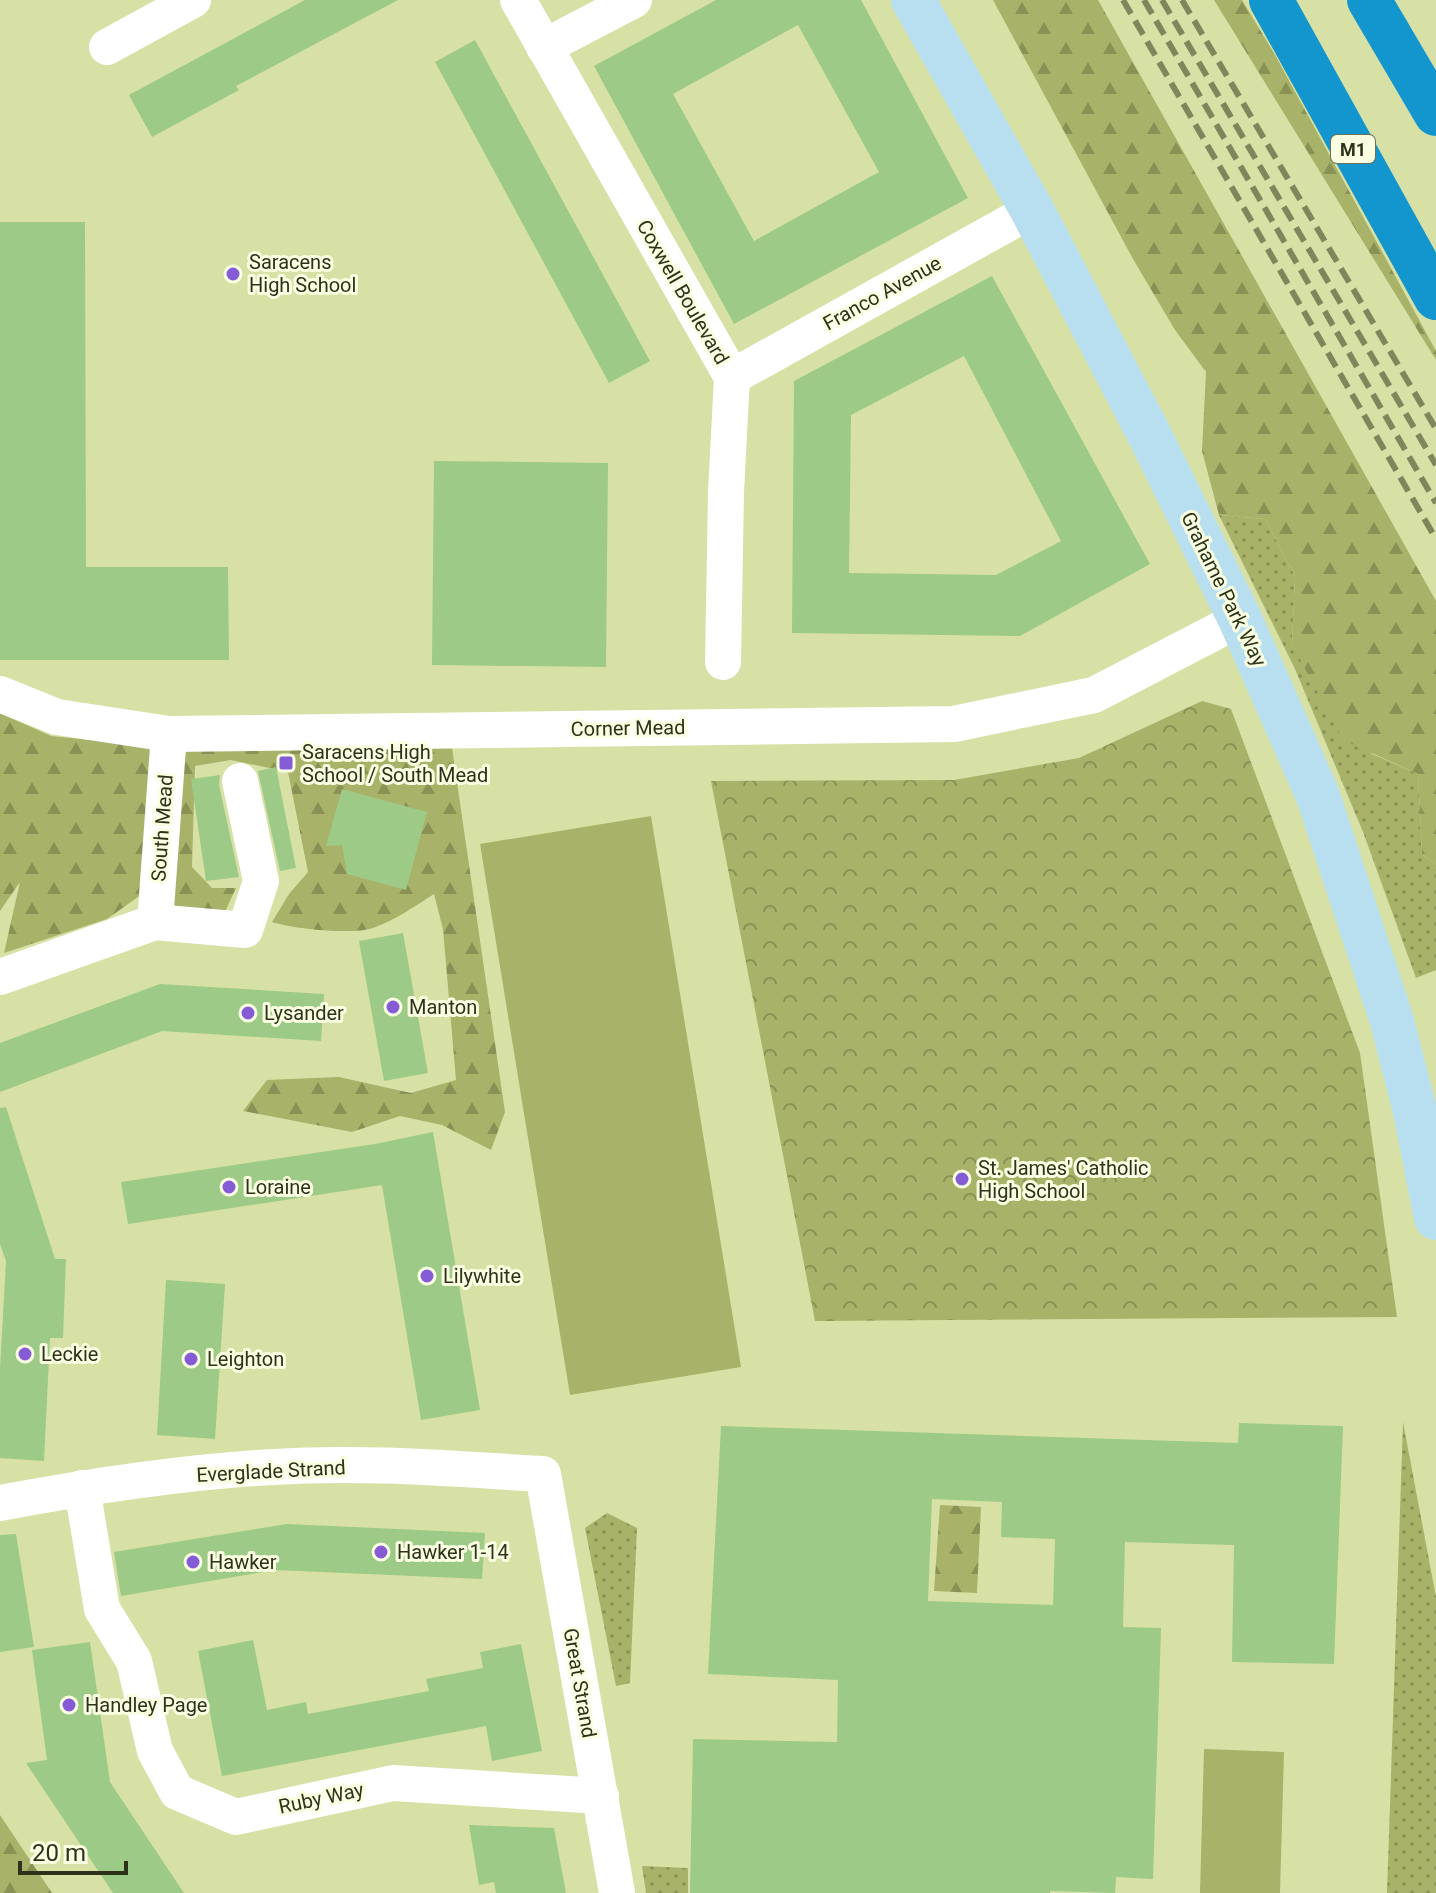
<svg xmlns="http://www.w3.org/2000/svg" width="1436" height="1893" font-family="Roboto,sans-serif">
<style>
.grass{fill:url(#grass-dots)}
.forest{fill:url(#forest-firs)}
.park{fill:url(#park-crowns)}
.garden{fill:#a8b268}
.building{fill:#9dca86;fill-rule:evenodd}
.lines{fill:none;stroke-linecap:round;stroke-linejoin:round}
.street{stroke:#fff;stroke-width:36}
.secondary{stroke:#b8dff0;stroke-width:44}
.highway{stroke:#1395ce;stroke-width:44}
.rail{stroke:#7f865c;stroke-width:6;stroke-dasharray:16 8;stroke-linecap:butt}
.poi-dot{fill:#855cd6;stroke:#f9ffe1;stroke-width:3}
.labels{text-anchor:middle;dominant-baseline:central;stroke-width:6;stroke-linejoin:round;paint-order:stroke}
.shield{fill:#f9ffe1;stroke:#6c7056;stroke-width:2}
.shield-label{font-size:18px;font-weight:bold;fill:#2f321a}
.poi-label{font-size:20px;fill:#2f321a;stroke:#f9ffe1;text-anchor:start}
.street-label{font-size:20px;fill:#2f321a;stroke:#f9ffe1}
</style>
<defs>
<pattern id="grass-dots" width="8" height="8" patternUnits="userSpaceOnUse" patternTransform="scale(2)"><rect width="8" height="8" fill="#a8b268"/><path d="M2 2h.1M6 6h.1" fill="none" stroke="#899155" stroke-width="1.8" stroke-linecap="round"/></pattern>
<pattern id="forest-firs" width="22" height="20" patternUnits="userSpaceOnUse" patternTransform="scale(2)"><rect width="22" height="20" fill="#a8b268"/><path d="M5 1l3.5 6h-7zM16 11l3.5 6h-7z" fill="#899155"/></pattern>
<pattern id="park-crowns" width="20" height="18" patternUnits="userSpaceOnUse" patternTransform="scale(2)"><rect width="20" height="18" fill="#a8b268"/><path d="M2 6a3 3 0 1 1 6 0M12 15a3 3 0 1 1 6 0" fill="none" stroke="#899155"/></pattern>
</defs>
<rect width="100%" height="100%" fill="#d7e1a5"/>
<!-- grass -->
<g class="grass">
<path d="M 1219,515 L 1265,519 L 1295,576 L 1292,644 L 1372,754 L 1418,774 L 1422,854 L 1436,865 L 1436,970 L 1416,978 L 1363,832 L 1295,669 Z"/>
<path d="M 1403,1422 L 1436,1597 L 1436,1893 L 1387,1893 Z"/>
<path d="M 607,1513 L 637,1528 L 630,1683 L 616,1686 L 585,1528 Z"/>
<path d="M 642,1866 L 688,1868 L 688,1893 L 646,1893 Z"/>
</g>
<!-- forest -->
<g class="forest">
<path d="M 993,0 L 1098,0 L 1436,601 L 1436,865 L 1422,854 L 1418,774 L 1343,740 L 1292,644 L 1295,576 L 1265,519 L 1219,515 L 1202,451 L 1206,372 L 1175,330 L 1133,259 Z"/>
<path d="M 1214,0 L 1242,0 L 1274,53 L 1436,351 L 1436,360 Z"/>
<path d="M 0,713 L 51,736 L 151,746 L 145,892 L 107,919 L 4,953 L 20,882 L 0,911 Z"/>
<path d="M 451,741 L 505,1112 L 491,1150 L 442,1125 L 400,1116 L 352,1132 L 243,1111 L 267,1080 L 339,1077 L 411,1093 L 456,1080 L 443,929 L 434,894 C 414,907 395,920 373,928 C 351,935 294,929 272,922 L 289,894 L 308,872 L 288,772 L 231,760 L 195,766 L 192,867 L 212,888 L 236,888 L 224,914 L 191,917 L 170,903 L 176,748 Z"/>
<path d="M 940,1505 L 981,1507 L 977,1593 L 934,1591 Z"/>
<path d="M 0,1815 L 52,1893 L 0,1893 Z"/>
</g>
<!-- park -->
<path class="park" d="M 1202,701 L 1231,709 L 1360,1053 L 1397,1317 L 815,1321 L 711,781 L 954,780 L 1079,758 Z"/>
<!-- garden -->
<g class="garden">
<path d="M 651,816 L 741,1367 L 570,1395 L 480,844 Z"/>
<path d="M 1204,1749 L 1284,1752 L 1280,1893 L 1200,1893 Z"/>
</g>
<!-- building -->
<g class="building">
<path d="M 305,0 L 398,0 L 236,86 L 239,90 L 152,137 L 129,95 Z"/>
<path d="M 716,0 L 861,0 L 968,198 L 734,324 L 594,66 ZM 798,25 L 879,172 L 754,241 L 673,94 Z"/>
<path d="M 475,40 L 650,361 L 609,383 L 435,62 Z"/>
<path d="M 0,222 L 85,222 L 86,567 L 228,567 L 229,660 L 0,660 Z"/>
<path d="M 992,276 L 1150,564 L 1020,636 L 792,633 L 794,381 ZM 964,356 L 1061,541 L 996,575 L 849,573 L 851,415 Z"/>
<path d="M 434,461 L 608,463 L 606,667 L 432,665 Z"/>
<path d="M 276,767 L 296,868 L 280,871 L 258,771 Z"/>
<path d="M 220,775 L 219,785 L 239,877 L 206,881 L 191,779 Z"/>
<path d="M 342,789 L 427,812 L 406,890 L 347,874 L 342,845 L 326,846 Z"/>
<path d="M 403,933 L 428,1073 L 384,1081 L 359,941 Z"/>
<path d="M 160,984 L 324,994 L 321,1041 L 162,1031 L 0,1092 L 0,1043 Z"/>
<path d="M 6,1107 L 55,1259 L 66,1259 L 63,1338 L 50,1338 L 44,1461 L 0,1458 L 0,1369 L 6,1261 L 0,1244 L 0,1108 Z"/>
<path d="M 433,1132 L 480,1410 L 421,1420 L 382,1185 L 128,1224 L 121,1182 L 375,1144 Z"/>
<path d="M 166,1280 L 225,1284 L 215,1439 L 157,1435 Z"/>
<path d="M 1239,1423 L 1343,1426 L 1334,1664 L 1232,1662 L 1234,1545 L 1125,1542 L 1123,1627 L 1161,1628 L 1153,1879 L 1116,1877 L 1115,1893 L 1050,1891 L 1050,1893 L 690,1893 L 693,1739 L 837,1742 L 838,1680 L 708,1674 L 721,1426 L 1238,1443 ZM 932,1499 L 1002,1502 L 1001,1537 L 1055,1539 L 1053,1605 L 928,1601 Z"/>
<path d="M 287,1524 L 485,1533 L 482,1579 L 275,1570 L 121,1596 L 114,1552 Z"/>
<path d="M 16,1534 L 34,1647 L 0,1652 L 0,1535 Z"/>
<path d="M 253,1640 L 267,1710 L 306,1702 L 308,1714 L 429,1691 L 426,1679 L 483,1668 L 480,1652 L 521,1644 L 542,1751 L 492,1761 L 486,1726 L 222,1776 L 198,1651 Z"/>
<path d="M 90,1642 L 110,1782 L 184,1893 L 113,1893 L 26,1763 L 47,1760 L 32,1650 Z"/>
<path d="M 469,1825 L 554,1828 L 566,1893 L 496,1893 L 494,1882 L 479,1885 Z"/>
</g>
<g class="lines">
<!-- street -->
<g class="street">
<path d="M 518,0 L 732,377 L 726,492 L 723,662"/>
<path d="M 107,47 L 193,0"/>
<path d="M 544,47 L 634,0"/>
<path d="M 732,377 L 1032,210"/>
<path d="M 0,694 L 57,717 L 169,734 L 954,724 L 1094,695 L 1240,619"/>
<path d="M 155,922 L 169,734"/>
<path d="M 0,977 L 155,922 L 245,930 L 261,881 L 240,781"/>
<path d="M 82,1488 L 102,1609 L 134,1661 L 155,1751 L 177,1792 L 236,1817 L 393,1783 L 601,1796"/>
<path d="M 0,1503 C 91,1486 181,1472 273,1467 C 363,1461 454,1469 543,1474 L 617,1893"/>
</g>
<!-- secondary -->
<path class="secondary" d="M 913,0 L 1032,210 L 1149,434 L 1240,619 L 1318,796 L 1392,1021 L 1415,1111 L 1436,1218"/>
<!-- highway -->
<g class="highway">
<path d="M 1271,0 L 1436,298"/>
<path d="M 1369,0 L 1436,114"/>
</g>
<!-- rail -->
<g class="rail">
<path d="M 1123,0 L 1436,539"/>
<path d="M 1144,0 L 1436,503"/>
<path d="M 1162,0 L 1436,465"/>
<path d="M 1182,0 L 1436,429"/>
</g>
</g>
<!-- markers -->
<g class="poi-dot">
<circle cx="233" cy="274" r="8"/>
<rect x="278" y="755" width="16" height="16" rx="4"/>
<circle cx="393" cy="1007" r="8"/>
<circle cx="248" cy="1013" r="8"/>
<circle cx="962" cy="1179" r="8"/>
<circle cx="229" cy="1187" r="8"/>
<circle cx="427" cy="1276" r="8"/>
<circle cx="25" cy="1354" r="8"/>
<circle cx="191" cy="1359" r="8"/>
<circle cx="381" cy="1552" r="8"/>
<circle cx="193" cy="1562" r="8"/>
<circle cx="69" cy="1705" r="8"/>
</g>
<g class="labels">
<!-- shield labels -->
<rect class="shield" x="1331" y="135" width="44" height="28" rx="6"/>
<g class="shield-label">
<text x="1353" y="149">M1</text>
</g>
<!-- poi labels -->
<g class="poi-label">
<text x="249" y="262">Saracens<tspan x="249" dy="23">High School</tspan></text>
<text x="302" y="752">Saracens High<tspan x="302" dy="23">School / South Mead</tspan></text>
<text x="409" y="1007">Manton</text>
<text x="264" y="1013">Lysander</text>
<text x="978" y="1168">St. James' Catholic<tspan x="978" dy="23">High School</tspan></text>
<text x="245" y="1187">Loraine</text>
<text x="443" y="1276">Lilywhite</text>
<text x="41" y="1354">Leckie</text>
<text x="207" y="1359">Leighton</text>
<text x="397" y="1552">Hawker 1-14</text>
<text x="209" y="1562">Hawker</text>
<text x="85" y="1705">Handley Page</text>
</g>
<!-- street labels -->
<g class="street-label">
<text transform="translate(683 292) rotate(60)">Coxwell Boulevard</text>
<text transform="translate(882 293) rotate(-29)">Franco Avenue</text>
<text transform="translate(1224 589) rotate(64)">Grahame Park Way</text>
<text transform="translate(628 728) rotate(-1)">Corner Mead</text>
<text transform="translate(162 828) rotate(-86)">South Mead</text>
<text transform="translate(271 1471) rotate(-3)">Everglade Strand</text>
<text transform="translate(580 1683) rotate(80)">Great Strand</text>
<text transform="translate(321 1798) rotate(-12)">Ruby Way</text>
</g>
</g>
<!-- scale -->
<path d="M20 1861v12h106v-12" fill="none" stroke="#2f321a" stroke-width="4"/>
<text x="32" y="1861" font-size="24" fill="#2f321a" stroke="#f9ffe1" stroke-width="6" paint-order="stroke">20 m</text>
</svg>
